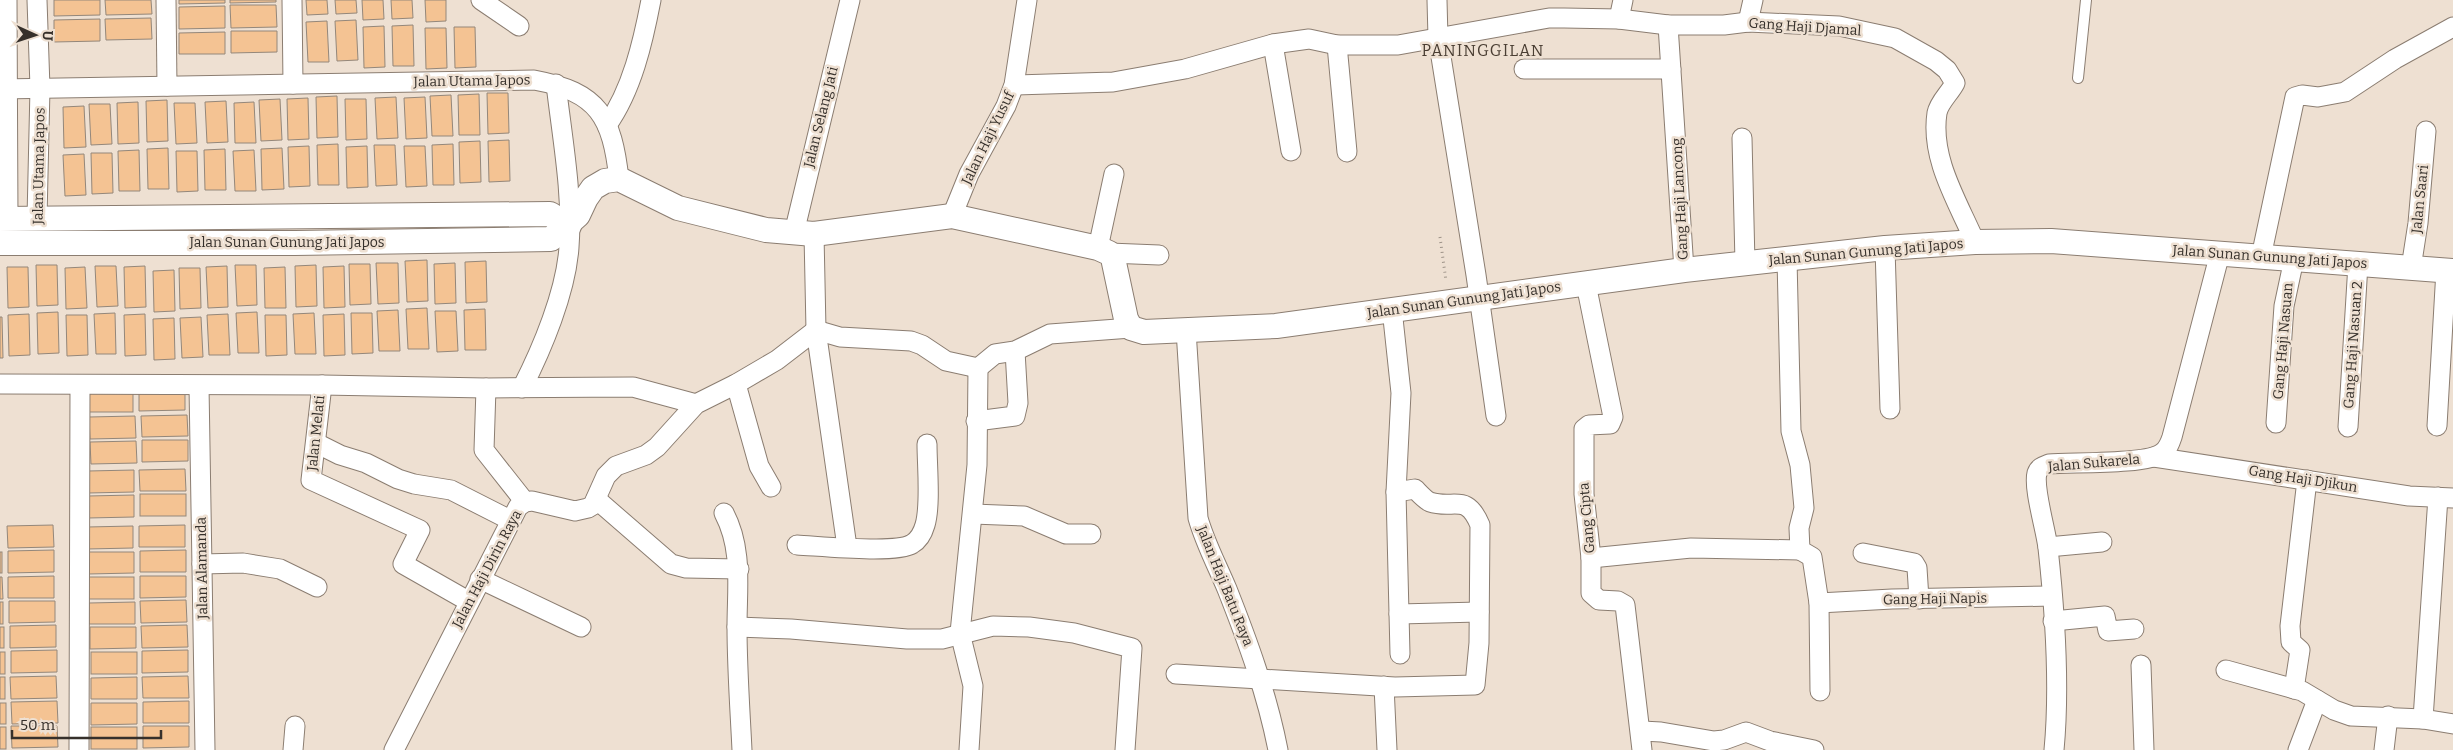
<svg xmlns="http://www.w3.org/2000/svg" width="2453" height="750" font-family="Bitter,serif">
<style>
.building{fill:#f4c393;stroke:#94877a}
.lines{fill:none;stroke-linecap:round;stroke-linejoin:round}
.service-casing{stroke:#8b7d71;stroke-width:12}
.minor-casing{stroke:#8b7d71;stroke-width:21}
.tertiary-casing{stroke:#8b7d71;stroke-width:26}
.path{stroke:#9e9389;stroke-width:3;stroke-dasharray:1 4;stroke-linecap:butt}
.service{stroke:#fff;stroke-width:10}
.minor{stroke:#fff;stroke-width:19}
.tertiary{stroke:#fff;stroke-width:24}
.labels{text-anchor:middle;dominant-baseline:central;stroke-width:5;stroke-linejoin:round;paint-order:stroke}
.street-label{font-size:14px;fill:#36302b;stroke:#eee0d2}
.quarter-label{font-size:16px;letter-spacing:1px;fill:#4a3e33;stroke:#eee0d2}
</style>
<rect width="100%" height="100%" fill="#eee0d2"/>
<!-- building -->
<g class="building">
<path d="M 54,0 L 100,0 L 100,15 L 54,16 Z"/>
<path d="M 105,0 L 151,0 L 152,14 L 106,15 Z"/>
<path d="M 179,0 L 225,0 L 225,3 L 179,4 Z"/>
<path d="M 230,0 L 276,0 L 276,2 L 230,3 Z"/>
<path d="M 306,0 L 327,0 L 328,14 L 307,15 Z"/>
<path d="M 335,0 L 356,0 L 357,13 L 336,14 Z"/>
<path d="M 362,0 L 383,0 L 384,19 L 363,20 Z"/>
<path d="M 391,0 L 412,0 L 413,18 L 392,19 Z"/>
<path d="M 425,0 L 446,0 L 446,21 L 426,22 Z"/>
<path d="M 230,5 L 276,5 L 277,27 L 231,28 Z"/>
<path d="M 225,6 L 225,28 L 179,29 L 179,7 Z"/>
<path d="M 151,18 L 152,39 L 106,40 L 105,19 Z"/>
<path d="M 100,19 L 100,41 L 54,42 L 54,20 Z"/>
<path d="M 356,20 L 358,60 L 337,61 L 335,21 Z"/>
<path d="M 327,21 L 329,62 L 308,62 L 306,22 Z"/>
<path d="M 413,25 L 414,66 L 393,66 L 392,26 Z"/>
<path d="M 384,26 L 385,67 L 364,68 L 363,27 Z"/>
<path d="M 454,27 L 475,27 L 476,67 L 455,68 Z"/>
<path d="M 425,28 L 446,28 L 447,68 L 426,69 Z"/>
<path d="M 231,31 L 277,31 L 277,52 L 231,53 Z"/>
<path d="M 225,32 L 225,54 L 179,54 L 179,33 Z"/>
<path d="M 487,93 L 508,93 L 509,133 L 488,134 Z"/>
<path d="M 479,94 L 480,135 L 459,135 L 458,95 Z"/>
<path d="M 451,95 L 453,136 L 432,136 L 430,96 Z"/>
<path d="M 337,96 L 338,137 L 317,138 L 316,97 Z"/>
<path d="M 396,97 L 398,138 L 377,139 L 375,98 Z"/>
<path d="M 425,97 L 427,138 L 406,139 L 404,98 Z"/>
<path d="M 308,98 L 309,139 L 288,140 L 287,99 Z"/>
<path d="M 280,99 L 282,140 L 261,141 L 259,100 Z"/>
<path d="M 345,99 L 366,99 L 367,139 L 346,140 Z"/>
<path d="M 167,100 L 168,141 L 147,142 L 146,101 Z"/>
<path d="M 226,101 L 228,142 L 207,143 L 205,102 Z"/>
<path d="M 138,102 L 139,143 L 118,144 L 117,103 Z"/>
<path d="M 254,102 L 256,143 L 235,143 L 234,103 Z"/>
<path d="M 174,103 L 195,103 L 197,143 L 176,144 Z"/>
<path d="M 89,104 L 110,104 L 112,144 L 91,145 Z"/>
<path d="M 84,106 L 86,147 L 64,148 L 63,107 Z"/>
<path d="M 509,140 L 510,181 L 489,182 L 488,141 Z"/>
<path d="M 480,141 L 481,182 L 460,183 L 459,142 Z"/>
<path d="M 338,144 L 339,185 L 318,185 L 317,145 Z"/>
<path d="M 453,144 L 454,185 L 433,185 L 432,145 Z"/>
<path d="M 374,145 L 395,145 L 397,185 L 376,186 Z"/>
<path d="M 309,146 L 310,186 L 289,187 L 288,147 Z"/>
<path d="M 367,146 L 368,187 L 347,188 L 346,147 Z"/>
<path d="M 404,146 L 425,146 L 427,186 L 406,187 Z"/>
<path d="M 168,148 L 169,189 L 148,189 L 147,149 Z"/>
<path d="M 282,148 L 284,189 L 262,190 L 261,149 Z"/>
<path d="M 225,149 L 226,190 L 205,190 L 204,150 Z"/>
<path d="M 139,150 L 140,191 L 119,191 L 118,151 Z"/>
<path d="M 254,150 L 256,191 L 235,191 L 233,151 Z"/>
<path d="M 176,151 L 197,151 L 198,191 L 177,192 Z"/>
<path d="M 91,153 L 112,153 L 113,193 L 92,194 Z"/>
<path d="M 84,154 L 86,195 L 65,196 L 63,155 Z"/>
<path d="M 427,260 L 428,301 L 407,302 L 405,261 Z"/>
<path d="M 486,261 L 487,302 L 466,303 L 465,262 Z"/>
<path d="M 376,263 L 398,263 L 399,303 L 378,304 Z"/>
<path d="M 455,263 L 456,303 L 435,304 L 434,264 Z"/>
<path d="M 349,264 L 370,264 L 371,304 L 350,305 Z"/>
<path d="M 36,265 L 57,265 L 58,305 L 37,306 Z"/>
<path d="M 235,265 L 256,265 L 257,305 L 237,306 Z"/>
<path d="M 316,265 L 317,306 L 296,307 L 295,266 Z"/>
<path d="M 95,266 L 116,266 L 118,306 L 97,307 Z"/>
<path d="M 145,266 L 146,307 L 125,308 L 124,267 Z"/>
<path d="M 227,266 L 228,307 L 208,308 L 206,267 Z"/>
<path d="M 344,266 L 345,307 L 324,308 L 323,267 Z"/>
<path d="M 7,267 L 28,267 L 29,307 L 8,308 Z"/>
<path d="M 85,267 L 87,308 L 66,309 L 65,268 Z"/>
<path d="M 285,267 L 286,308 L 265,308 L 264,268 Z"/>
<path d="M 179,268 L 200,268 L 201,308 L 180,309 Z"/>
<path d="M 174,270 L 175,311 L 154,312 L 153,271 Z"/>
<path d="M 427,308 L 429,349 L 408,349 L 406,309 Z"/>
<path d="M 485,309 L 486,350 L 465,350 L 464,310 Z"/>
<path d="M 398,310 L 400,351 L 379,351 L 377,311 Z"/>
<path d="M 435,311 L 456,311 L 458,351 L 437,352 Z"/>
<path d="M 58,312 L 59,353 L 38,354 L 37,313 Z"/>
<path d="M 257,312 L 259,353 L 238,353 L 236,313 Z"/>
<path d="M 115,313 L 116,354 L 96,354 L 94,314 Z"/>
<path d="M 314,313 L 316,354 L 295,354 L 293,314 Z"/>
<path d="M 351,313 L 372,313 L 373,353 L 352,354 Z"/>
<path d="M 29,314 L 30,355 L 9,356 L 8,315 Z"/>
<path d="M 145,314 L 146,355 L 125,356 L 124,315 Z"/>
<path d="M 228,314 L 230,355 L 209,355 L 207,315 Z"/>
<path d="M 344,314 L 345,355 L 324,356 L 323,315 Z"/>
<path d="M 66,315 L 87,315 L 88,355 L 67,356 Z"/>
<path d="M 265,315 L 286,315 L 287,355 L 266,356 Z"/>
<path d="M 0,317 L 2,317 L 3,358 L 0,358 Z"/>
<path d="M 201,317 L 203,357 L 182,358 L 180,318 Z"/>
<path d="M 174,318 L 175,359 L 154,360 L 153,319 Z"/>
<path d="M 139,389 L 185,389 L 185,410 L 139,411 Z"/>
<rect x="87" y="390" width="46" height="22"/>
<path d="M 187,415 L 188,436 L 142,437 L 141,416 Z"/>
<path d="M 135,416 L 136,438 L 90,439 L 89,417 Z"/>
<path d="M 142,440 L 188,440 L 188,461 L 142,462 Z"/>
<path d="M 136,441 L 137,463 L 91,464 L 90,442 Z"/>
<path d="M 185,469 L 186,491 L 140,491 L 139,470 Z"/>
<path d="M 134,470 L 134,492 L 88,493 L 88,471 Z"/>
<rect x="140" y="494" width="46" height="22"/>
<path d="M 134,495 L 134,517 L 88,518 L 88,496 Z"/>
<path d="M 53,525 L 54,547 L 8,548 L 7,526 Z"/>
<path d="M 185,525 L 185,547 L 139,547 L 139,526 Z"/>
<path d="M 133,526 L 133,548 L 87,549 L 87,527 Z"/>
<path d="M 54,550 L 54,572 L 8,573 L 8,551 Z"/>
<path d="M 186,550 L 186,572 L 140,572 L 140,551 Z"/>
<rect x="0" y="552" width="2" height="21"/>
<path d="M 88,552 L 134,552 L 134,573 L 88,574 Z"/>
<path d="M 54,576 L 54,598 L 8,598 L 8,577 Z"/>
<path d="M 140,576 L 186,576 L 186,597 L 140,598 Z"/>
<path d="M 0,577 L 2,577 L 3,599 L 0,599 Z"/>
<rect x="88" y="577" width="46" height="22"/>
<path d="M 186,600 L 187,622 L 141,623 L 140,601 Z"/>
<path d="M 9,601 L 55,601 L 55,622 L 9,623 Z"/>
<rect x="0" y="602" width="3" height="22"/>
<path d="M 135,602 L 135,624 L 89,624 L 89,603 Z"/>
<path d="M 56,625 L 56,647 L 10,648 L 10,626 Z"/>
<path d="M 187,625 L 188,647 L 142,648 L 141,626 Z"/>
<rect x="0" y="627" width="4" height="21"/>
<path d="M 90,627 L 136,627 L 136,648 L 90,649 Z"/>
<path d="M 57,650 L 57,672 L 11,673 L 11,651 Z"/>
<path d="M 188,650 L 188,672 L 142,673 L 142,651 Z"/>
<rect x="0" y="652" width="5" height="22"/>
<rect x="91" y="652" width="46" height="22"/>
<path d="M 56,676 L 57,698 L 11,699 L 10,677 Z"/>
<path d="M 188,676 L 189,698 L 143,698 L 142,677 Z"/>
<rect x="0" y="677" width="5" height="22"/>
<path d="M 137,677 L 137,699 L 91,699 L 91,678 Z"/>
<path d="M 57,701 L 58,723 L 12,724 L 11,702 Z"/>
<path d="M 189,701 L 189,723 L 143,723 L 143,702 Z"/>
<rect x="0" y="703" width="6" height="21"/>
<path d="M 91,703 L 137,703 L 137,724 L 91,725 Z"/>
<path d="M 11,726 L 57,726 L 58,747 L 12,748 Z"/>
<path d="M 143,726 L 189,726 L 189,747 L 143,748 Z"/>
<rect x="0" y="727" width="6" height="22"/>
<rect x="91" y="727" width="46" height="22"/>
</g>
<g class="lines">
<defs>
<path id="service" d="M 2078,78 L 2086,0"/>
<g id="minor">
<path d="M 7,0 L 8,218"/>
<path d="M 166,0 L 167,86"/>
<path d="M 292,0 L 293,84"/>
<path d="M 481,0 L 519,26"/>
<path d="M 1437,0 L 1438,38 L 1476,275 L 1496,416"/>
<path d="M 1619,19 L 1623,0"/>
<path d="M 1748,22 L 1753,0"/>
<path d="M 1668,25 L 1684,270"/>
<path d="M 1273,44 L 1291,151"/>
<path d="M 1337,45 L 1347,152"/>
<path d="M 1524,69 L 1671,69"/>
<path d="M 1014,85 L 1113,82 L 1185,69 L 1273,44 L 1309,39 L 1337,45 L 1398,45 L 1549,18 L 1564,18 L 1619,19 L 1668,25 L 1724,25 L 1748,22 L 1839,26 L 1895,38 L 1936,61 L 1947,70 L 1955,83 C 1950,93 1939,102 1937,113 C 1930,159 1958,202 1975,242"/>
<path d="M 0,89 L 534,80 C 599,92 612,117 619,179"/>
<path d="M 607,125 C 632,90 643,42 651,0"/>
<path d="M 1742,138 L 1745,263"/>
<path d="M 952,216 L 969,174 L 1006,106 L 1014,85 L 1027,0"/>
<path d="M 37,218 L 40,88 L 37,0"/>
<path d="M 794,233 L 850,0"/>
<path d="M 814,234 L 816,330 L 847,547"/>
<path d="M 1098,248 L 1114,174"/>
<path d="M 1885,248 L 1890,409"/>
<path d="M 1109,253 L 1159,255"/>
<path d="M 2261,257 L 2295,97 L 2302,95 L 2318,97 L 2345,92 L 2395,59 L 2453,27"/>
<path d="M 1787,259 L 1791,431 L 1800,465 L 1804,508 L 1799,528 L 1800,550 L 1812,557 L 1819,603 L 1820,691"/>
<path d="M 2411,268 L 2418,223 L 2426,131"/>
<path d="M 1586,284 L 1613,417 L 1610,424 L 1589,425 L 1584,429 L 1584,494 L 1591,558 L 1591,593 L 1599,600 L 1618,601 L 1625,605 L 1642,750"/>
<path d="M 1392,309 L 1401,393 L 1396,492 L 1400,654"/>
<path d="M 816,330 L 840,337 L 911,341 L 922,345 L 946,361 L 978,368"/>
<path d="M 1186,330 L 1198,518 C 1205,543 1217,565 1227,589 C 1248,642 1267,694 1278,750"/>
<path d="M 978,368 L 995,354 L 1015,351 L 1050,334 L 1131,328"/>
<path d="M 0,384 L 322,385 L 486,388 L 633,387 L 696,404"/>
<path d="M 736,384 L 759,466 L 771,487"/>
<path d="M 322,385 L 311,480 L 420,530 L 403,564 L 468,601"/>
<path d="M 199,386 L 205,750"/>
<path d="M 486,388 L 484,450 L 525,502"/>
<path d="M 522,388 C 542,349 566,292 569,247 C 573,194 562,137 556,84"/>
<path d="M 976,421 L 1015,416 L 1018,403 L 1015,351"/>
<path d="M 2276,423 L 2284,306 L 2294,259"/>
<path d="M 2437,426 L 2446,270"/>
<path d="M 2348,427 L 2358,264"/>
<path d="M 316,443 L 340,455 L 366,463 L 398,479 L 414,484 L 451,490 L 510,520"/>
<path d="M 2154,457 L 2409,496 L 2453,498"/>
<path d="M 596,499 L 671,564 L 686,568 L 739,569"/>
<path d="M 724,513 C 743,549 737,587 737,627 C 737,668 740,709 742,750"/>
<path d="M 973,514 L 1024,516 L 1066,534 L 1091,534"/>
<path d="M 797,545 C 819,546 896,554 912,544 C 919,540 923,532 925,525 C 931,505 927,466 927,444"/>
<path d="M 2048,547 L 2102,542"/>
<path d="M 1863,553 L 1914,563 L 1917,568 L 1919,599"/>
<path d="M 1591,558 L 1691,548 L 1800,550"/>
<path d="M 202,564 L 243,563 L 280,569 L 317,587"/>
<path d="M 480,579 L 581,627"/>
<path d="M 1819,603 L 1892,599 L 2052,596"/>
<path d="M 1399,614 L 1479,612"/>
<path d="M 2053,621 L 2105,616 L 2108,631 L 2134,629"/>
<path d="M 737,627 L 791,629 L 907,639 L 942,639 L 993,626 L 1029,627 L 1074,633 L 1132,648 L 1125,750"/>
<path d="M 2141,665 L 2144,750"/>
<path d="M 2226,670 L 2302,691 L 2334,710 L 2351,716 L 2423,719 L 2453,724"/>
<path d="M 1176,674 L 1395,687 L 1475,685 L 1479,643 L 1480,525 C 1466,492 1454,510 1430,502 C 1425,500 1419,493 1415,489 L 1396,492"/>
<path d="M 1384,686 L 1387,750"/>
<path d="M 2294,689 L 2300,650 L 2291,642 L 2290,626 L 2307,480"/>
<path d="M 2423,719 L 2438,497"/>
<path d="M 1642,731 L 1661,732 L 1714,741 L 1724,740 L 1746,732 L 1770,741 L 1814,750"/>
<path d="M 79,750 L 80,386"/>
<path d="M 293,750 L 295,726"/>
<path d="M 394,750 L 518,507 L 525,502 L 532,501 L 575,511 L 588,508 L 593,505 L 606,476 L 616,466 L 646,455 L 657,447 L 696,404 L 736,384 L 777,360 L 816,330"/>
<path d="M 969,750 L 973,686 L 960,633 L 977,465 L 978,368"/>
<path d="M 2054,750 C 2060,687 2055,612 2048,548 C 2046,530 2033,488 2037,473 C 2039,467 2044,466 2049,464 C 2071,462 2147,465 2162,453 C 2168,449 2170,443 2172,437 L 2220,253"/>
<path d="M 2298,750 L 2317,700"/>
<path d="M 2384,750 L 2388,716"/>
</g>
<g id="tertiary">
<path d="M 0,219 L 550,214 L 569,226"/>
<path d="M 0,243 L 295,243 L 551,239 L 578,215 L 586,198 L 593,188 L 605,181 L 619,179 L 678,208 L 766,230 L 814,234 L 952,216 L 1098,248 L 1109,253 L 1113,258 L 1126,319 L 1131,328 L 1144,332 L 1276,326 L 1684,270 L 1885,248 L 1975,242 L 2051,241 L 2453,271"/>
</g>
</defs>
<!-- service casing -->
<use href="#service" class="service-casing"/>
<!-- minor casing -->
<use href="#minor" class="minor-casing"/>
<!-- tertiary casing -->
<use href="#tertiary" class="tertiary-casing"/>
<!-- path -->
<path class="path" d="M 1440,237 L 1446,281"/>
<!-- service -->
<use href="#service" class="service"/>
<!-- minor -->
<use href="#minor" class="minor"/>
<!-- tertiary -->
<use href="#tertiary" class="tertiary"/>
</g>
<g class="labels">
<!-- street labels -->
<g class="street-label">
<text transform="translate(1805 27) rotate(4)">Gang Haji Djamal</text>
<text transform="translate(472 81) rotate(-1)">Jalan Utama Japos</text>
<text transform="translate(821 117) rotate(-76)">Jalan Selang Jati</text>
<text transform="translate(988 138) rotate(-64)">Jalan Haji Yusuf</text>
<text transform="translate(39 166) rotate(-89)">Jalan Utama Japos</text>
<text transform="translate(1680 199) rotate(-93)">Gang Haji Lancong</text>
<text transform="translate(2420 199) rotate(-84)">Jalan Saari</text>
<text x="287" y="242">Jalan Sunan Gunung Jati Japos</text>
<text transform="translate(1866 252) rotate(-5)">Jalan Sunan Gunung Jati Japos</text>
<text transform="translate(2270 257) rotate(4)">Jalan Sunan Gunung Jati Japos</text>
<text transform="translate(1464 300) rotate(-8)">Jalan Sunan Gunung Jati Japos</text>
<text transform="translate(2283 341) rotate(-85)">Gang Haji Nasuan</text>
<text transform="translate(2353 345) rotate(-86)">Gang Haji Nasuan 2</text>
<text transform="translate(316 433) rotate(-84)">Jalan Melati</text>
<text transform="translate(2094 463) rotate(-5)">Jalan Sukarela</text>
<text transform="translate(2303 479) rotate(9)">Gang Haji Djikun</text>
<text transform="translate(1587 518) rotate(-95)">Gang Cipta</text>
<text transform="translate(202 568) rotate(-91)">Jalan Alamanda</text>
<text transform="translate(487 569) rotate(-62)">Jalan Haji Dirin Raya</text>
<text transform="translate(1225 586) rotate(68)">Jalan Haji Batu Raya</text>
<text transform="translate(1935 599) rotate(-1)">Gang Haji Napis</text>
</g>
<!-- quarter labels -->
<g class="quarter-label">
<text x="1483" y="50">PANINGGILAN</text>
</g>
</g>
<!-- north arrow -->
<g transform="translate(35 35) rotate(93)" stroke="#eee0d2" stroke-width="4" paint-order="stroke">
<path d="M0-4L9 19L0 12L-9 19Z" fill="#36302b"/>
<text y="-8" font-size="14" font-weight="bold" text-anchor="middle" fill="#36302b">U</text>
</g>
<!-- scale -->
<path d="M12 730v8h149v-8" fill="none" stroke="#36302b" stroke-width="2.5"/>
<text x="20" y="730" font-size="15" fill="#36302b" stroke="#eee0d2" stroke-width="4" paint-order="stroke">50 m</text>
</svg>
